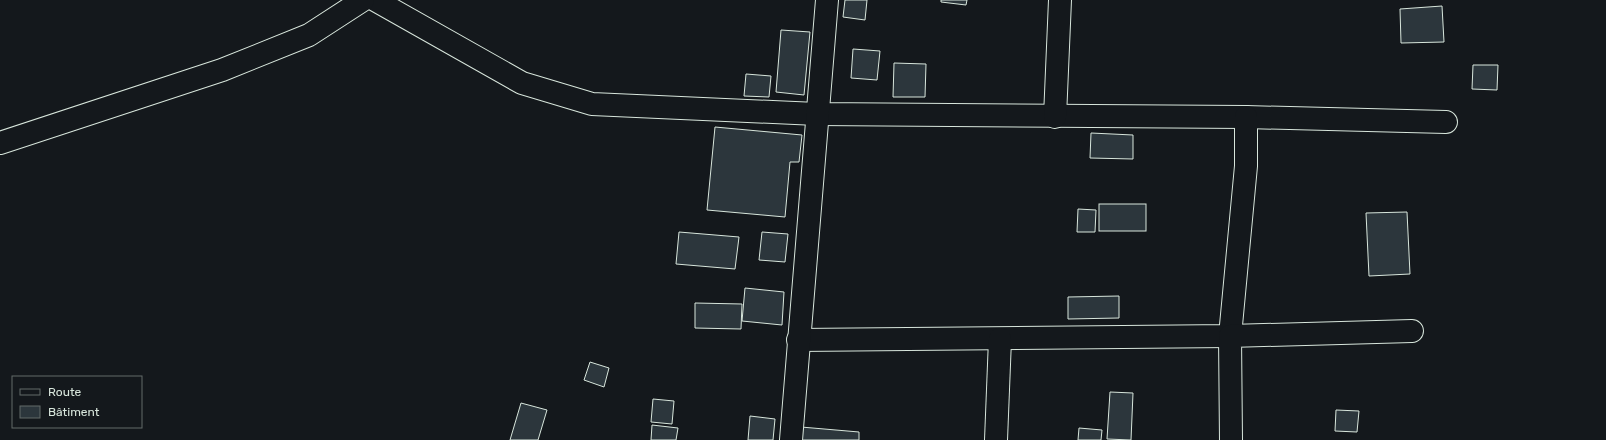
<svg xmlns="http://www.w3.org/2000/svg" width="1606" height="440" font-family="Rubik,sans-serif">
<style>
.building{fill:#2c363c;stroke:#d8e6dc}
.lines{fill:none;stroke-linecap:round;stroke-linejoin:round}
.street-casing{stroke:#d8e6dc;stroke-width:24}
.street{stroke:#14181c;stroke-width:22}
</style>
<rect width="100%" height="100%" fill="#14181c"/>
<!-- building -->
<g class="building">
<path d="M 845,0 L 867,0 L 865,20 L 843,17 Z"/>
<path d="M 941,0 L 967,0 L 966,5 L 941,2 Z"/>
<path d="M 1442,6 L 1444,42 L 1401,43 L 1400,9 Z"/>
<path d="M 781,30 L 810,32 L 804,95 L 776,92 Z"/>
<path d="M 853,49 L 880,51 L 877,80 L 851,78 Z"/>
<path d="M 894,63 L 926,64 L 925,97 L 893,97 Z"/>
<path d="M 1473,65 L 1498,65 L 1497,90 L 1472,89 Z"/>
<path d="M 746,74 L 771,76 L 769,97 L 744,96 Z"/>
<path d="M 715,127 L 802,135 L 799,162 L 790,162 L 785,217 L 707,210 Z"/>
<path d="M 1091,133 L 1133,135 L 1133,159 L 1090,158 Z"/>
<rect x="1099" y="204" width="47" height="27"/>
<path d="M 1078,209 L 1096,210 L 1095,232 L 1077,232 Z"/>
<path d="M 1407,212 L 1410,274 L 1369,276 L 1366,213 Z"/>
<path d="M 679,232 L 739,237 L 735,269 L 676,264 Z"/>
<path d="M 762,232 L 788,234 L 785,262 L 759,260 Z"/>
<path d="M 745,288 L 784,292 L 782,325 L 742,321 Z"/>
<path d="M 1119,296 L 1119,318 L 1068,319 L 1068,297 Z"/>
<path d="M 695,303 L 742,304 L 741,329 L 695,328 Z"/>
<path d="M 590,362 L 609,368 L 604,387 L 584,380 Z"/>
<path d="M 1110,392 L 1133,393 L 1131,440 L 1107,439 Z"/>
<path d="M 653,399 L 674,401 L 672,424 L 651,422 Z"/>
<path d="M 521,403 L 547,410 L 538,440 L 510,440 Z"/>
<path d="M 1336,410 L 1359,411 L 1357,432 L 1335,431 Z"/>
<path d="M 750,416 L 775,419 L 773,440 L 748,440 Z"/>
<path d="M 652,425 L 678,428 L 676,440 L 651,440 Z"/>
<path d="M 801,427 L 859,432 L 859,440 L 800,440 Z"/>
<path d="M 1079,428 L 1102,430 L 1101,440 L 1078,440 Z"/>
</g>
<g class="lines">
<defs>
<g id="street">
<path d="M 375,0 L 522,83 L 592,104 L 817,114 L 1246,117 L 1446,122"/>
<path d="M 1055,117 L 1060,0"/>
<path d="M 0,143 L 222,70 L 309,35 L 363,0"/>
<path d="M 798,340 L 1230,336 L 1246,166 L 1246,117"/>
<path d="M 791,440 L 827,0"/>
<path d="M 996,440 L 1000,339"/>
<path d="M 1231,440 L 1230,336 L 1412,331"/>
</g>
</defs>
<!-- street casing -->
<use href="#street" class="street-casing"/>
<!-- street -->
<use href="#street" class="street"/>
</g>
<!-- legend -->
<rect x="12" y="376" width="130" height="52" fill="#14181c" stroke="#626a69"/>
<rect x="20" y="389" width="20" height="6" fill="#14181c" stroke="#626a69"/>
<text x="48" y="396" font-size="12" fill="#d8e6dc">Route</text>
<rect x="20" y="406" width="20" height="12" fill="#2c363c" stroke="#626a69"/>
<text x="48" y="416" font-size="12" fill="#d8e6dc">Bâtiment</text>
</svg>
